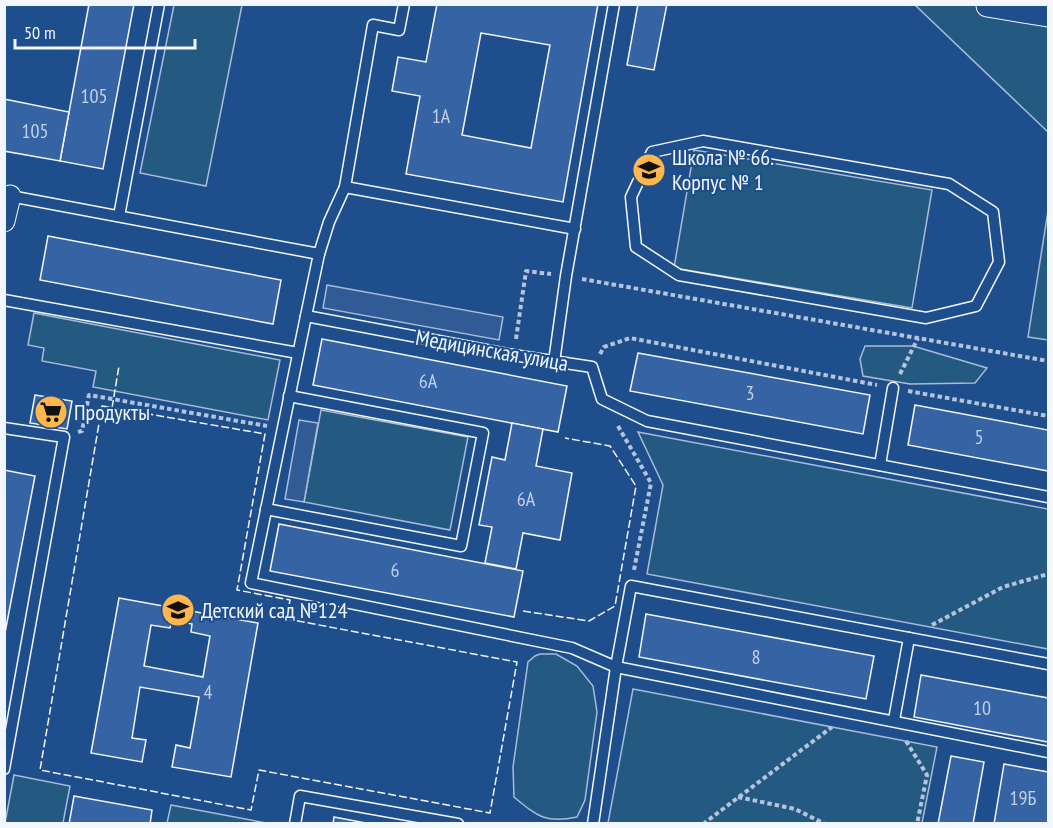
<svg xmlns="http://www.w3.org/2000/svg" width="1053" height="828" font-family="'PT Sans Narrow',sans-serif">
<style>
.green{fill:#245a82;stroke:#a8bbd7;stroke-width:1.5}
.parking{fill:#305b95;stroke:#a8bbd7;stroke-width:1.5}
.building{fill:#3563a3;stroke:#f2f6ff;stroke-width:1.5;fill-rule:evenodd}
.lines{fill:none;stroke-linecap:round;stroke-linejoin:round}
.lane-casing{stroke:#f2f6ff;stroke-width:13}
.street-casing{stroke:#f2f6ff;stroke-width:23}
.path{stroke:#b3c4dc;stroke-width:4;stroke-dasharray:4.5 3;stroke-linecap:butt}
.lane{stroke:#1f4e8c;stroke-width:10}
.street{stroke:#1f4e8c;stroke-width:21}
.fence{stroke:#f2f6ff;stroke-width:1.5;stroke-dasharray:8 3;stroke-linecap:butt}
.labels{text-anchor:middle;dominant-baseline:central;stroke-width:4.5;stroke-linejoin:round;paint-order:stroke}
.number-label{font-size:20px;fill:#c3d1e8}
.poi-label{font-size:22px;fill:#f2f6ff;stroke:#1f4e8c;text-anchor:start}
.street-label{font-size:22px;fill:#f2f6ff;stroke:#1f4e8c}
</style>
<rect width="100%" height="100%" fill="#1f4e8c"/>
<!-- green -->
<g class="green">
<path d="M 174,5 L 242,5 L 206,186 L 140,173 Z"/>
<path d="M 915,5 L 987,5 L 1048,16 L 1048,132 Z"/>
<path d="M 694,150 L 932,190 L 912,308 L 674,268 Z"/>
<path d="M 1048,211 L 1048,340 L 1028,337 Z"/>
<path d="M 34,313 L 280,360 L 268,420 L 93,387 L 96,371 L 42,361 L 44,348 L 28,345 Z"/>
<path d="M 865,346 L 913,346 L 987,368 L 975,383 L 910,384 L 863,376 L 860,359 Z"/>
<path d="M 321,410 L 468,437 L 450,530 L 304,502 Z"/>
<path d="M 638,432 L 1048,509 L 1048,649 L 647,574 L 663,485 Z"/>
<path d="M 540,654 L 556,654 L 577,666 L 593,686 L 597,712 L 585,800 L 577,817 C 546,824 537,816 514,797 L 513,767 L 528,662 L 535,656 Z"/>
<path d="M 633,689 L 937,747 L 922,823 L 608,823 Z"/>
<path d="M 14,775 L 70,786 L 63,823 L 5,823 Z"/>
<path d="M 171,805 L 266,823 L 167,823 Z"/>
</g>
<!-- parking -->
<g class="parking">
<path d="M 327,285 L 503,317 L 499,340 L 323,308 Z"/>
<path d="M 299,420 L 318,423 L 304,502 L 285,499 Z"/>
</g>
<!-- building -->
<g class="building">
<path d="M 89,4 L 134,4 L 103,169 L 60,161 Z"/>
<path d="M 437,4 L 598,4 L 563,202 L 406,174 L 420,96 L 392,91 L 398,57 L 426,62 ZM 481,33 L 550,45 L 531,148 L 462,135 Z"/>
<path d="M 638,4 L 667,4 L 654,70 L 627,65 Z"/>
<path d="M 4,99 L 69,112 L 60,161 L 4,151 Z"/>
<path d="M 48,236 L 281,280 L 273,324 L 40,280 Z"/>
<path d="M 322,339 L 567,386 L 558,432 L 313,385 Z"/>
<path d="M 638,353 L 870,395 L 863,434 L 630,391 Z"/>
<path d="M 35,395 L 72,401 L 67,429 L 30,423 Z"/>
<path d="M 915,405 L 1048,430 L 1048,471 L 908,445 Z"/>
<path d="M 512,423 L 543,429 L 536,466 L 572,473 L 560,540 L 523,533 L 516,569 L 485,563 L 492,527 L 479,525 L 492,457 L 505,460 Z"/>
<path d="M 4,470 L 35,476 L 4,638 Z"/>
<path d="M 279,524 L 523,571 L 514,617 L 270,571 Z"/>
<path d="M 119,598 L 258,623 L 231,777 L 172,767 L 176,745 L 190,748 L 199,697 L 140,687 L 132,738 L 146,740 L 142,762 L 91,753 ZM 172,620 L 192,624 L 191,632 L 210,636 L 203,677 L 144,666 L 151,625 L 170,628 Z"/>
<path d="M 646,614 L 874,656 L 866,699 L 639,657 Z"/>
<path d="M 921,675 L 1048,698 L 1048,742 L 914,717 Z"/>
<path d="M 951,756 L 984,762 L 973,824 L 938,824 Z"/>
<path d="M 1004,764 L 1048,772 L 1048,824 L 994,824 Z"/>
<path d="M 74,796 L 152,810 L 150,824 L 69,824 Z"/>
<path d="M 334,817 L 371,824 L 333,824 Z"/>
</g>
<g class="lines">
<defs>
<g id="lane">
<path d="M 404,4 L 399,30 L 373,25 L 345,187 L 575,229"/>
<path d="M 703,141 L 949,184 L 993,212 L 999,262 L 976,306 L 926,318 L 679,275 L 636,247 L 631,197 L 652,152 Z"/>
<path d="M 10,196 L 319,254 L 306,316 L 513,355 L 592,367 L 602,399 L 647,421 L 1048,497"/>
<path d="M 119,216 L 159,4"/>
<path d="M 319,254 L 329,222 L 345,187"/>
<path d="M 4,300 L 298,353"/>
<path d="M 306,316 L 251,583 L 572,648 L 616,667 L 1048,752"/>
<path d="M 554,362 L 566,276 L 614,4"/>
<path d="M 4,428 L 64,437 L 4,769"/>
<path d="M 880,465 L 893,388"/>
<path d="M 266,509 L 461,546 L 483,433 L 289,396"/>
<path d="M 894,720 L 909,638"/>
<path d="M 295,824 L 300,796 L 458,824"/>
<path d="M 593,824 L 616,667 L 631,586 L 1048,664"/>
</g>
<g id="street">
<path d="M 987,4 L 987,6 L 1048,16"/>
<path d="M 4,221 L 10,196"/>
</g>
</defs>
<!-- lane casing -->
<use href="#lane" class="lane-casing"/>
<!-- street casing -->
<use href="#street" class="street-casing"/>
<!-- path -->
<g class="path">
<path d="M 582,279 L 1048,361"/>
<path d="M 516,339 L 526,271 L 551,274"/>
<path d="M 600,354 L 604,347 L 630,338 L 877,385"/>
<path d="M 900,374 L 918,338"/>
<path d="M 908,391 L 1048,416"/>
<path d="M 618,426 L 651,483 L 634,570"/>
<path d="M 78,432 L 82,431 L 89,395 L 267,426"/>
<path d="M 932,625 L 1003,587 L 1048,574"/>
<path d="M 906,741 L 927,775 L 917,824"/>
<path d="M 738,797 L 795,809 L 825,824"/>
<path d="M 703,824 L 832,727"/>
</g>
<!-- lane -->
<use href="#lane" class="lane"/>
<!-- street -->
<use href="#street" class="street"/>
<!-- fence -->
<g class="fence">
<path d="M 102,406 L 265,434 L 237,590 L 290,600 L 287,619 L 517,662 L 490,813 L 259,770 L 251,810 L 40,770 Z"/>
<path d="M 112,408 L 119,366"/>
<path d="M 523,611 L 589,621 L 615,606 L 636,486 L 610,446 L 565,438"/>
</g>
</g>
<!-- icons -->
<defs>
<symbol id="school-disc" viewBox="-11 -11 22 22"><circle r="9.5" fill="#ffb74d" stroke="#1f4e8c"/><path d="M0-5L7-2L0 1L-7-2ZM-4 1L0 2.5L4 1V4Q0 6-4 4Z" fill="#111"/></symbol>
<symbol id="supermarket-disc" viewBox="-11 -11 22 22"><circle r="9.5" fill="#ffb74d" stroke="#1f4e8c"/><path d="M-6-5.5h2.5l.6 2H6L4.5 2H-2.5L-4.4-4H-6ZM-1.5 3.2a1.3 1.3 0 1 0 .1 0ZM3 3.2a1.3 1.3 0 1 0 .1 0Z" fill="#111"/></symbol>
</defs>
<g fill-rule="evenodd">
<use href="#school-disc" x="630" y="151" width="38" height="38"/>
<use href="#supermarket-disc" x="32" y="393" width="38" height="38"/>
<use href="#school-disc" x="159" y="591" width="38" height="38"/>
</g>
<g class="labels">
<!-- number labels -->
<g class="number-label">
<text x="94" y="96">105</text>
<text x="441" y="116">1А</text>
<text x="35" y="131">105</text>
<text x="428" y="381">6А</text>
<text x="750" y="393">3</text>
<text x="979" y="437">5</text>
<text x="526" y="499">6А</text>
<text x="395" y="570">6</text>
<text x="756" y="657">8</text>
<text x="208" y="692">4</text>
<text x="982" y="708">10</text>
<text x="1023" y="798">19Б</text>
</g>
<!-- poi labels -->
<g class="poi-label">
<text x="672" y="157">Школа № 66.<tspan x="672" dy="25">Корпус № 1</tspan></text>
<text x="74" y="412">Продукты</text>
<text x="201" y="610">Детский сад №124</text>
</g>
<!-- street labels -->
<g class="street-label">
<text transform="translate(492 350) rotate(10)">Медицинская улица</text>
</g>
</g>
<!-- border -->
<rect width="1053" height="828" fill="none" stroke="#f2f6ff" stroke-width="12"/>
<!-- scale -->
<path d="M15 39v9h180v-9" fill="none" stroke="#f2f6ff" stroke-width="3"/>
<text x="24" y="39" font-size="18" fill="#f2f6ff" stroke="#1f4e8c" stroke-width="4.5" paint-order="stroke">50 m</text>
</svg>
